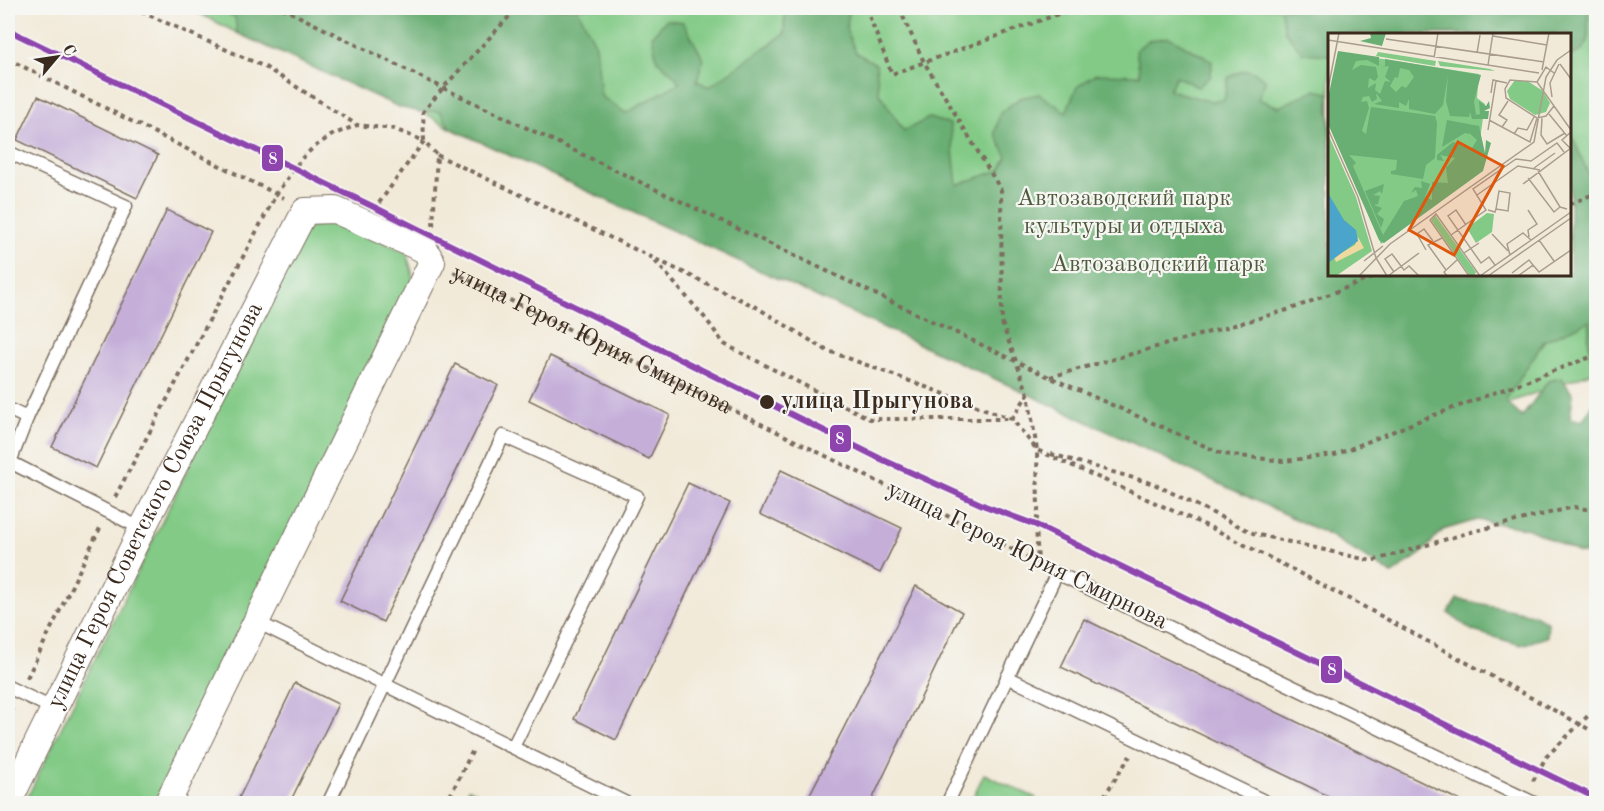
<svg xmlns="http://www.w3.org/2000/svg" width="1604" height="811" font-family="'Old Standard TT',serif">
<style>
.green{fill:#82ca86;stroke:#5e7a52;stroke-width:1.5;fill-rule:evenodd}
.forest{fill:#69ae73;stroke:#526c48;stroke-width:1.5}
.building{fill:#c5afd9}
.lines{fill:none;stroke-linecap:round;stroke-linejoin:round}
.service-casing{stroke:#7b6d5f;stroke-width:15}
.minor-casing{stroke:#7b6d5f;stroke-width:28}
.path{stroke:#7b6d5f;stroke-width:4;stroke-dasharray:4.5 4.5;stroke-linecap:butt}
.service{stroke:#fff;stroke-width:12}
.minor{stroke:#fff;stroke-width:26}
.tram-1-casing{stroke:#f6f6f2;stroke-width:10}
.tram-1{stroke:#8e44ad;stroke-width:6}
.stop-dot{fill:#3b2a1e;stroke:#f6f6f2;stroke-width:2}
.labels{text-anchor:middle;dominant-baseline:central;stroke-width:4.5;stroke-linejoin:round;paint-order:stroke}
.park-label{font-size:24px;fill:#505a3d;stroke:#f6f6f2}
.street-label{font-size:24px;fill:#3b2a1e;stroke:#f6f6f2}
.stop-label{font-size:24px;font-weight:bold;fill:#3b2a1e;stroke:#f6f6f2;text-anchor:start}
.inset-road{fill:none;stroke:#a99d8e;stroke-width:1.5}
.view{fill:#df570d;fill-opacity:0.15;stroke:#df570d;stroke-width:3}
.inset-edge{fill:none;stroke:#3b2a1e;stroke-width:3}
.line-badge{stroke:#f6f6f2;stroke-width:2}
.badge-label{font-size:16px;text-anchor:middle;font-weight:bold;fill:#fff}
</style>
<rect width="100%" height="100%" fill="#f6f6f2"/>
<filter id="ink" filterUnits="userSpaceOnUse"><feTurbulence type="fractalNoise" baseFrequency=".0167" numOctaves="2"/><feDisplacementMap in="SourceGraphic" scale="12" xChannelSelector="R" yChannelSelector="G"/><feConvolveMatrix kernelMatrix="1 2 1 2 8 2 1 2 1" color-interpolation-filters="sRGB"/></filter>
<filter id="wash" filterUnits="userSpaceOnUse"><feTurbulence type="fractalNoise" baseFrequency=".008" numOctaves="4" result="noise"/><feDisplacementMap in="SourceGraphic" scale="24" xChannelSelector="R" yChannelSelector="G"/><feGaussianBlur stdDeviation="1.35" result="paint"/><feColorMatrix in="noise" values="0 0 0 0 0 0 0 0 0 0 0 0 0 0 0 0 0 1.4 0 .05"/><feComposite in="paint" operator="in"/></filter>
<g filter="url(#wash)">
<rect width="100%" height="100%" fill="#f2ead9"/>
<!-- green -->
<g class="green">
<path d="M 189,8 L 1596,8 L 1596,371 L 1372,452 L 1329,535 L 1028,394 L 450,128 L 423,112 L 399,107 L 237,33 ZM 1330,34 L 1570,34 L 1570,274 L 1330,274 Z"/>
<path d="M 332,219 L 406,252 L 411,268 L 414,283 L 159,803 L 24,804 L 305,229 Z"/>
<path d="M 984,774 L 1036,798 L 1034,803 L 970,803 Z"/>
<path d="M 469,789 L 500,803 L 461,803 Z"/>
</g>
<!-- forest -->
<g class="forest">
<path d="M 215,8 L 577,8 L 596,45 L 601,96 L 626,113 L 679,83 L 675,76 L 657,60 L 652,36 L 666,20 L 683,22 L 703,58 L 697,81 L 709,87 L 784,34 L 785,8 L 850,8 L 846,29 L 856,53 L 876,64 L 879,93 L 904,131 L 929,118 L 950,124 L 957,185 L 1000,170 L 1007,157 L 995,133 L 1000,113 L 1020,98 L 1039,94 L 1066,112 L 1077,87 L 1096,74 L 1140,75 L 1136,50 L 1147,41 L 1169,37 L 1212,61 L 1211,76 L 1198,87 L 1176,76 L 1169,90 L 1209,101 L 1224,100 L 1228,78 C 1247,68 1249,67 1266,80 L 1258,99 L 1279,107 L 1314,90 L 1329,93 L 1330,274 L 1570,274 L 1570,138 L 1573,138 L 1596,192 L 1596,369 L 1593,370 L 1588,339 L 1590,321 L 1544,341 L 1505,401 L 1522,417 L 1548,381 L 1562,378 L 1573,395 L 1570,418 L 1582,421 L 1596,400 L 1596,555 L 1579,553 L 1529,529 L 1477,520 L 1443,530 L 1422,553 L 1392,574 L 1329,535 L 1028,394 L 450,128 L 440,111 L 420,112 L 399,107 L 237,33 L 235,17 Z"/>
<path d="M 1280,8 L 1588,8 L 1588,41 L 1582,51 L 1570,56 L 1570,34 L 1330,34 L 1329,55 L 1303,53 L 1285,32 Z"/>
<path d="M 1457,599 L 1532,614 L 1548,622 L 1547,637 L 1521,645 L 1473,631 L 1448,613 Z"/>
</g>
<g id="blocks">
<!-- building -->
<g class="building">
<path d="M 38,96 L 158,155 L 137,198 L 17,140 Z"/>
<path d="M 167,210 L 211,232 L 96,468 L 52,447 Z"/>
<path d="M 550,356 L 670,415 L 649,459 L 529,400 Z"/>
<path d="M 455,364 L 498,385 L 383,622 L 340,601 Z"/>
<path d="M 781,470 L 902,528 L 880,573 L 760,514 Z"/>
<path d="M 688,483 L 730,503 L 616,740 L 574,719 Z"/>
<path d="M 916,586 L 962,612 L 870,804 L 805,804 Z"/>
<path d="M 1084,619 L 1123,638 L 1467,804 L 1345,804 L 1061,667 Z"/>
<path d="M 295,683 L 338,704 L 327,727 L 289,804 L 236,804 Z"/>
</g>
</g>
</g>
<g filter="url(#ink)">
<use href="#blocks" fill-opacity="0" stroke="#7b6d5f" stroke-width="1.5"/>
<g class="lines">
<defs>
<g id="service">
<path d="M 8,154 L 8,152 L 126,206 L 27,418"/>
<path d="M 8,409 L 27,418 L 10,462 L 142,529"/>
<path d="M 255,621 L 628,804"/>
<path d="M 1007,677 L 1270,804"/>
<path d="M 8,687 L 54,709"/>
<path d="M 328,804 L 503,436 L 637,496 L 513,747"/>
<path d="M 947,804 L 1057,573 L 1536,804"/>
</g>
<g id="minor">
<path id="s2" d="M 8,803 L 142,529 L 305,211 L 335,210 L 425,250 L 432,262 L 167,804"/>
</g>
</defs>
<!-- service casing -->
<use href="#service" class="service-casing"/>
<!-- minor casing -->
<use href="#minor" class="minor-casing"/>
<!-- path -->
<g class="path">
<path d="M 133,8 L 265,67 L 357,125"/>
<path d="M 282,8 L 443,88 L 1049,377 L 1223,454 L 1283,461 L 1335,455 L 1421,420 L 1596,355"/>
<path d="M 866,8 L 892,74 L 1075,8"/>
<path d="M 899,8 L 924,62 L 1001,190 L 1002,323 L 1028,394"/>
<path d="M 8,59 L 284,198"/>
<path d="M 437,155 L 756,307 L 826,350 L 1012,419 L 1037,450 L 1216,530 L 1357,603 L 1596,733"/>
<path d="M 379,203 L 424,141 L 437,155 L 433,226"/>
<path d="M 1570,204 L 1596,193"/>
<path d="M 655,261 L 706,319 L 724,344 L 870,419 L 1012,419 L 1028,394 L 1037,450 L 1038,511 L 1036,525 L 1038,563"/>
<path id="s1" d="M 453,272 L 984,534 L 1040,564"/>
<path d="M 1050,377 L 1291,309 L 1382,274"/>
<path d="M 1051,454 L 1154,484 L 1255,534 L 1372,561 L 1471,532 L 1574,507 L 1596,511"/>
<path d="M 115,497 L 277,193 L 294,169 L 301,159 L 314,147 L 332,135 L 357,125 L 394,129 L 424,141 L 423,112 L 443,88 L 517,8"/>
<path d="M 27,678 L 100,528"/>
<path d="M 8,719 L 12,709"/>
<path d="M 1533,781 L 1546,757 L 1596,708"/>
<path d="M 1036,798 L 1047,804"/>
<path d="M 446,804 L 474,748"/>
<path d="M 1099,804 L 1130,756"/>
</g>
<!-- service -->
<use href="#service" class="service"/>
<!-- minor -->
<use href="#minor" class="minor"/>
<defs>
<path id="tram-1" d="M 8,30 L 376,208 L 879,458 L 985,506 L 1036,525 L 1596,798"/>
</defs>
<!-- tram-1 casing -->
<use href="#tram-1" class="tram-1-casing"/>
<!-- tram-1 -->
<use href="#tram-1" class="tram-1"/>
</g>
</g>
<!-- markers -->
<circle class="stop-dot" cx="767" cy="402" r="8"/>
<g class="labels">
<!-- park labels -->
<g class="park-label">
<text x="1124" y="199">Автозаводский парк<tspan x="1124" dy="28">культуры и отдыха</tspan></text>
<text x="1158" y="265">Автозаводский парк</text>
</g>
<!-- street labels -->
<g class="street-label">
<text stroke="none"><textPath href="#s1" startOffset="154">улица Героя Юрия Смирнова</textPath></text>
<text stroke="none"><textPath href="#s2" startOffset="332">улица Героя Советского Союза Прыгунова</textPath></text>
<text transform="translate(1027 556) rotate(26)">улица Героя Юрия Смирнова</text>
</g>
<!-- stop labels -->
<g class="stop-label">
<text x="781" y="402">улица Прыгунова</text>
</g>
</g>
<!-- overview -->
<g transform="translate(1328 33)">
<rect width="243" height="243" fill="#f2ead9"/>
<path d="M 10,19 L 151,41 L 149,65 L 157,71 L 148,135 L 151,140 L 53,211 L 0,89 ZM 50,19 L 108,28 L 107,33 L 48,23 ZM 110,28 L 162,36 L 167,38 L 112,33 ZM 187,47 L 201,49 L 215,58 L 222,70 L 218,79 L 207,82 L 182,66 L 179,58 ZM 0,101 L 28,164 L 44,218 L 8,243 L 0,243 ZM 159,180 L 166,181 L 164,199 L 148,210 L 139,195 ZM 107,182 L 148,239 L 146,243 L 142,243 L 103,187 Z" fill="#82ca86"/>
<path d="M 42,0 L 58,0 L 54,13 L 32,8 L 43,5 ZM 10,18 L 51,24 L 51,33 L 39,27 L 28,28 L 24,37 L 33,32 L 48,34 L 50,44 L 47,48 L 41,45 L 40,55 L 48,50 L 47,57 L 52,61 L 57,48 L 63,49 L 57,44 L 61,33 L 53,34 L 57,33 L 57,26 L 153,42 L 146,68 L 148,82 L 152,81 L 151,68 L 158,73 L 161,68 L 162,75 L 156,78 L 161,78 L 160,86 L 144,86 L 142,79 L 141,84 L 122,83 L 118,68 L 120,43 L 115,72 L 107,81 L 81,76 L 81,66 L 78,73 L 71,69 L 71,75 L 46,71 L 54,68 L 48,60 L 49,66 L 44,69 L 41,63 L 35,64 L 33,69 L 39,68 L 41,75 L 34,98 L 38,101 L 43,74 L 107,83 L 109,90 L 107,125 L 98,132 L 95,146 L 63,141 L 63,138 L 68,137 L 69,127 L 21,122 L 28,130 L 25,133 L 55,202 L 76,168 L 90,163 L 88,157 L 83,160 L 87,154 L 94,155 L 93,148 L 102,151 L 97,164 L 104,167 L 104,149 L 120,150 L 118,135 L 127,125 L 112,122 L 116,128 L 109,127 L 109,122 L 125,109 L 144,115 L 149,107 L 141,100 L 140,114 L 141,101 L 137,100 L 114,114 L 119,87 L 151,93 L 157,120 L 158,107 L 163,110 L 155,138 L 56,210 L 51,207 L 0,91 L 1,60 ZM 72,35 L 81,37 L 86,44 L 78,55 L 74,53 L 68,59 L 62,53 L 67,44 L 70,45 ZM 56,151 L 54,161 L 52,158 L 45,162 L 52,163 L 50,171 L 46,172 L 54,175 L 49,181 L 56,186 L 53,195 L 37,158 Z" fill="#69ae73" fill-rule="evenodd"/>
<path d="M 30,204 L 36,215 L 8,229 L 6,224 L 27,212 Z" fill="#eeda9e"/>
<path d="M 0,160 L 16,187 L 28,197 L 30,208 L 0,230 Z" fill="#4ba4c9"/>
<path class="inset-road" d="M 165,3 L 219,12M 58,6 L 216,29M 0,7 L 211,40M 149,20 L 152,2M 106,25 L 110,0M 232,31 L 243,46M 160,32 L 165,0M 214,37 L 221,0M 226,40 L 218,34 L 209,49 L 243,97M 209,49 L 182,47 L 177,56 L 178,65 L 209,85 L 218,83 L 226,73M 0,56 L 11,0M 163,60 L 165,47 L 179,50M 224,64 L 222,50 L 231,31M 221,81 L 239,103M 214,85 L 213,102 L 219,111 L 237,100M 161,87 L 202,109 L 209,85M 174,94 L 179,87 L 171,82 L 180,68M 0,96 L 30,164 L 48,225 L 59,243M 160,97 L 168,48M 186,101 L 190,95 L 199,97 L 206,84M 242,115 L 234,107 L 243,99M 206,135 L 227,120M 210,138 L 232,174 L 239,176M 200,145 L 226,179 L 232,174M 195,151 L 243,115M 149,162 L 190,133 L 212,137M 160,177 L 167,179 L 168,176 L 171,158 L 182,160 L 180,178 L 168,176M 200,177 L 209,191 L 200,197 L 201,204M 138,192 L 128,177 L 120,183 L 153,230 L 161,224 L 167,232M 164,201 L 180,218M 123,202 L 158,177 L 145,156 L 188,126 L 203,128 L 229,110 L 236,119M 114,205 L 100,212 L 118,237M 211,207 L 226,228M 98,217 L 89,201 L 96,196 L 105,208M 136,220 L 151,210M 182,222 L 179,211 L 195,200 L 203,207M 36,228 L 55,213M 205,232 L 211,239 L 243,217M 66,239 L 57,226 L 64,221 L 76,237 L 81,233 L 91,243M 184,240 L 201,227 L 205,232 L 190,243M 31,243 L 62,211 L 206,109 L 218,44 L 229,27 L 243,17M 60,243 L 91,220M 119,243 L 116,239 L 129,227M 141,243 L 102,187 L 108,181 L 152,243M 152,243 L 243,179M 160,243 L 243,185"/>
<path class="view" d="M 130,109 L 175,133 L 126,222 L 81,197 Z"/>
<rect width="243" height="243" class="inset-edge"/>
</g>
<g class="line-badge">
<rect x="261" y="144" width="23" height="28" rx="6" fill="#8e44ad"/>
<rect x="829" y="424" width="23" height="29" rx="6" fill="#8e44ad"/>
<rect x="1320" y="655" width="23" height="29" rx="6" fill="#8e44ad"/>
</g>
<g class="badge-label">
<text x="273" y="164">8</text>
<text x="840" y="444">8</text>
<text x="1332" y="675">8</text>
</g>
<!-- margin -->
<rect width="1604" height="811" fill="none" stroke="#f6f6f2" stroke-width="30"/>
<!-- north arrow -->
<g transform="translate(57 57) rotate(61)" stroke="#f6f6f2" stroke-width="4.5" paint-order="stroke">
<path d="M0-4.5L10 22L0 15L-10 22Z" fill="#3b2a1e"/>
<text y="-9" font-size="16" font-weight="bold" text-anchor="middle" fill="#3b2a1e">С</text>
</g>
</svg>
